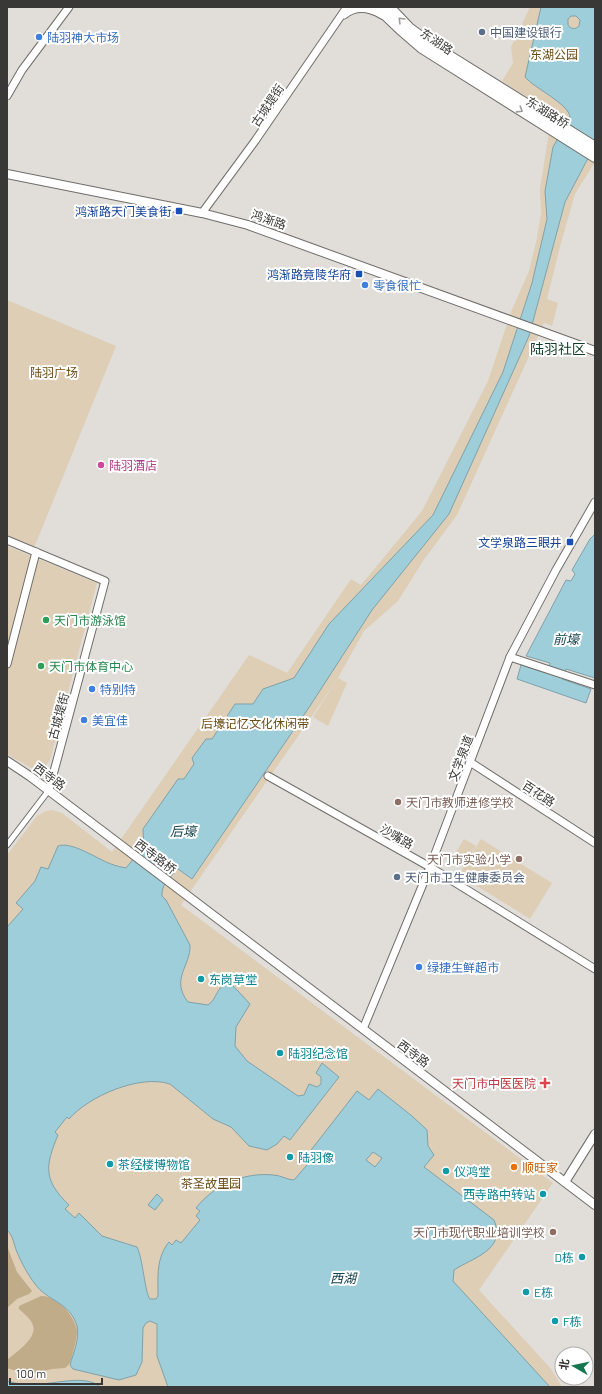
<svg xmlns="http://www.w3.org/2000/svg" width="602" height="1394" font-family="Barlow,'Noto Sans SC',sans-serif">
<style>
.green{fill:#ddceb5}
.forest{fill:#c1ac8a}
.water{fill:#9eceda;stroke:#80a1a9;fill-rule:evenodd}
.lines{fill:none;stroke-linecap:round;stroke-linejoin:round}
.pedestrian-casing{stroke:#716e6a;stroke-width:7}
.minor-casing{stroke:#716e6a;stroke-width:9}
.tertiary-casing{stroke:#716e6a;stroke-width:10}
.secondary-casing{stroke:#716e6a;stroke-width:12}
.pedestrian{stroke:#fff;stroke-width:5}
.minor{stroke:#fff;stroke-width:7}
.tertiary{stroke:#fff;stroke-width:8}
.secondary{stroke:#fff;stroke-width:10}
.oneway{stroke:#9c9c9a}
.service-dot{fill:#5c6f8a;stroke:#fff;stroke-width:1.5}
.shop-dot{fill:#3f7fe0;stroke:#fff;stroke-width:1.5}
.transit-dot{fill:#1a4fb4;stroke:#fff;stroke-width:1.5}
.hotel-dot{fill:#d1479c;stroke:#fff;stroke-width:1.5}
.leisure-dot{fill:#2e9e5b;stroke:#fff;stroke-width:1.5}
.education-dot{fill:#8d6e63;stroke:#fff;stroke-width:1.5}
.culture-dot{fill:#0f9aa8;stroke:#fff;stroke-width:1.5}
.health-dot{fill:#e0444e;stroke:#fff;stroke-width:1.5}
.food-dot{fill:#e8710a;stroke:#fff;stroke-width:1.5}
.labels{text-anchor:middle;dominant-baseline:central;stroke-width:4;stroke-linejoin:round;paint-order:stroke}
.service-label{font-size:12px;fill:#4e5e75;stroke:#fff;text-anchor:start}
.shop-label{font-size:12px;fill:#366cbe;stroke:#fff;text-anchor:start}
.street-label{font-size:12px;fill:#393836;stroke:#fff}
.park-label{font-size:12px;fill:#6a4c12;stroke:#fff}
.transit-label{font-size:12px;fill:#164399;stroke:#fff;text-anchor:end}
.hotel-label{font-size:12px;fill:#b23c85;stroke:#fff;text-anchor:start}
.leisure-label{font-size:12px;fill:#27864d;stroke:#fff;text-anchor:start}
.education-label{font-size:12px;fill:#785e54;stroke:#fff;text-anchor:end}
.culture-label{font-size:12px;fill:#0d838f;stroke:#fff;text-anchor:start}
.health-label{font-size:12px;fill:#be3a42;stroke:#fff;text-anchor:end}
.food-label{font-size:12px;fill:#c56008;stroke:#fff;text-anchor:start}
.water-label{font-size:13px;font-style:italic;fill:#18434d;stroke:#fff}
.quarter-label{font-size:14px;fill:#123c28;stroke:#fff}
</style>
<rect width="100%" height="100%" fill="#e1deda"/>
<!-- green -->
<g class="green">
<path d="M 530,7 L 595,7 L 595,162 L 575,194 L 561,243 L 547,299 L 558,303 L 552,326 L 544,323 L 457,515 L 423,561 L 398,601 L 364,631 L 338,678 L 312,716 L 181,905 L 553,1183 L 479,1290 L 551,1369 L 562,1387 L 7,1387 L 7,855 L 37,816 L 46,811 L 52,810 L 62,813 L 112,852 L 249,655 L 287,673 L 351,579 L 361,585 L 422,511 L 488,381 L 511,312 L 529,271 L 537,238 L 541,212 L 540,189 L 552,113 L 502,81 L 513,63 L 511,47 Z"/>
<path d="M 7,300 L 116,346 L 34,548 L 7,536 Z"/>
<path d="M 7,546 L 97,583 L 50,760 L 45,767 L 39,770 L 31,768 L 7,754 Z"/>
<path d="M 338,678 L 347,683 L 328,726 L 313,717 Z"/>
<path d="M 464,839 L 476,846 L 463,867 L 451,860 Z"/>
<path d="M 481,839 L 552,883 L 530,919 L 459,875 Z"/>
</g>
<!-- forest -->
<g class="forest">
<path d="M 7,1246 L 17,1272 L 32,1291 L 29,1294 L 17,1299 L 7,1308 Z"/>
<path d="M 41,1296 C 57,1295 75,1316 77,1331 C 77,1338 75,1345 73,1352 C 72,1358 70,1365 65,1368 L 52,1369 L 35,1373 L 23,1373 L 7,1368 L 7,1360 C 16,1352 40,1337 32,1323 C 29,1317 23,1313 19,1309 L 19,1306 Z"/>
</g>
<!-- water -->
<g class="water">
<path d="M 541,7 L 595,7 L 595,145 L 565,202 L 529,336 L 449,514 L 372,610 L 310,706 L 192,879 L 178,869 C 170,878 161,884 162,896 L 166,900 L 190,945 C 191,966 170,979 188,1002 L 208,1005 C 217,999 216,988 226,984 L 232,985 L 239,992 L 250,1004 L 236,1027 L 235,1046 L 247,1061 L 298,1096 L 304,1095 L 309,1084 L 317,1087 L 321,1084 L 321,1077 L 316,1073 L 322,1063 L 339,1077 L 290,1140 L 284,1136 L 277,1144 L 267,1150 L 249,1146 L 231,1127 L 213,1119 L 170,1084 C 140,1074 89,1096 69,1119 L 67,1117 L 55,1132 L 58,1135 C 45,1166 43,1180 69,1205 L 65,1209 L 75,1218 L 79,1213 L 102,1236 L 137,1247 C 143,1259 145,1294 150,1299 L 156,1299 L 158,1296 C 158,1277 156,1258 169,1242 L 172,1245 L 176,1240 L 181,1243 L 200,1220 L 196,1216 L 200,1211 L 196,1208 C 214,1185 244,1172 273,1175 C 281,1175 287,1180 294,1180 L 313,1158 L 308,1154 L 357,1091 L 369,1100 L 378,1089 L 412,1116 L 427,1130 L 428,1146 L 434,1155 L 424,1167 L 494,1220 C 507,1250 472,1258 454,1270 L 453,1281 L 550,1387 L 168,1387 L 157,1356 L 157,1324 L 150,1321 L 146,1323 L 143,1328 L 142,1362 L 136,1375 L 119,1380 L 73,1369 L 70,1365 C 73,1353 80,1340 77,1326 C 70,1302 47,1301 35,1284 C 28,1275 21,1262 17,1252 C 13,1243 14,1237 7,1230 L 7,925 L 8,926 L 23,909 L 16,903 L 35,881 L 41,867 L 48,869 L 58,846 C 72,841 97,859 111,864 C 116,866 121,867 126,868 L 144,846 L 143,829 L 178,779 L 184,779 L 194,764 L 192,758 L 206,739 L 212,739 L 235,704 L 253,704 L 263,689 L 294,678 L 329,624 L 433,515 L 503,372 L 532,283 L 547,219 L 545,191 L 553,147 L 570,117 C 569,104 534,88 525,77 ZM 571,16 L 576,16 L 580,20 L 579,26 C 575,30 571,29 568,25 L 568,19 ZM 373,1152 L 382,1158 L 375,1167 L 366,1160 Z"/>
<path d="M 595,534 L 595,678 L 566,669 L 562,679 L 591,689 L 586,703 L 517,679 L 521,665 L 546,673 L 550,663 L 526,656 L 566,580 L 571,581 L 575,574 L 572,570 L 590,539 Z"/>
<path d="M 157,1194 L 163,1200 L 155,1210 L 148,1205 Z"/>
<path d="M 7,1381 C 17,1384 28,1385 38,1384 C 56,1384 86,1374 100,1387 L 7,1387 Z"/>
</g>
<g class="lines">
<defs>
<path id="pedestrian" d="M 7,845 L 49,790"/>
<g id="minor">
<path d="M 344,15 C 356,5 370,8 382,15"/>
<path d="M 7,96 L 22,70 L 69,7"/>
<path d="M 202,213 L 255,141 L 347,7"/>
<path d="M 7,540 L 105,581 L 49,790"/>
<path d="M 510,657 L 595,685"/>
<path d="M 7,664 L 36,552"/>
<path d="M 470,762 L 595,843"/>
<path d="M 268,776 L 430,867 L 595,969"/>
<path d="M 363,1029 L 430,867 L 510,657 L 556,570 L 595,502"/>
</g>
<g id="tertiary">
<path d="M 7,174 L 202,213 L 248,225 L 595,351"/>
<path d="M 7,761 L 31,777 L 595,1205"/>
<path d="M 565,1182 L 595,1134"/>
</g>
<g id="secondary">
<path d="M 377,7 L 400,29 L 422,48 L 595,157"/>
<path d="M 389,7 L 409,28 L 438,49 L 595,147"/>
</g>
</defs>
<!-- pedestrian casing -->
<use href="#pedestrian" class="pedestrian-casing"/>
<!-- minor casing -->
<use href="#minor" class="minor-casing"/>
<!-- tertiary casing -->
<use href="#tertiary" class="tertiary-casing"/>
<!-- secondary casing -->
<use href="#secondary" class="secondary-casing"/>
<!-- pedestrian -->
<use href="#pedestrian" class="pedestrian"/>
<!-- minor -->
<use href="#minor" class="minor"/>
<!-- tertiary -->
<use href="#tertiary" class="tertiary"/>
<!-- secondary -->
<use href="#secondary" class="secondary"/>
</g>
<!-- one-way arrows -->
<defs><path id="oneway-chevron" d="M-2-3.5L2.5 0L-2 3.5" fill="none" stroke-width="1.6" stroke-linecap="round" stroke-linejoin="round"/></defs>
<g class="oneway">
<use href="#oneway-chevron" transform="translate(401 20) rotate(-135)"/>
<use href="#oneway-chevron" transform="translate(520 110) rotate(32)"/>
</g>
<!-- markers -->
<g class="service-dot">
<circle cx="482" cy="32" r="4"/>
<circle cx="397" cy="877" r="4"/>
</g>
<g class="shop-dot">
<circle cx="39" cy="37" r="4"/>
<circle cx="365" cy="285" r="4"/>
<circle cx="92" cy="689" r="4"/>
<circle cx="84" cy="720" r="4"/>
<circle cx="419" cy="967" r="4"/>
</g>
<g class="transit-dot">
<rect x="175" y="207" width="8" height="8" rx="2"/>
<rect x="355" y="270" width="8" height="8" rx="2"/>
<rect x="566" y="538" width="8" height="8" rx="2"/>
</g>
<circle class="hotel-dot" cx="101" cy="465" r="4"/>
<g class="leisure-dot">
<circle cx="46" cy="620" r="4"/>
<circle cx="41" cy="666" r="4"/>
</g>
<g class="education-dot">
<circle cx="398" cy="802" r="4"/>
<circle cx="519" cy="859" r="4"/>
<circle cx="553" cy="1232" r="4"/>
</g>
<g class="culture-dot">
<circle cx="201" cy="979" r="4"/>
<circle cx="280" cy="1053" r="4"/>
<circle cx="290" cy="1157" r="4"/>
<circle cx="110" cy="1164" r="4"/>
<circle cx="446" cy="1171" r="4"/>
<circle cx="543" cy="1194" r="4"/>
<circle cx="582" cy="1257" r="4"/>
<circle cx="526" cy="1292" r="4"/>
<circle cx="555" cy="1321" r="4"/>
</g>
<path class="health-dot" d="M543 1077h4v4h4v4h-4v4h-4v-4h-4v-4h4z"/>
<circle class="food-dot" cx="514" cy="1167" r="4"/>
<g class="labels">
<!-- service labels -->
<g class="service-label">
<text x="490" y="32">中国建设银行</text>
<text x="405" y="877">天门市卫生健康委员会</text>
</g>
<!-- shop labels -->
<g class="shop-label">
<text x="47" y="37">陆羽神大市场</text>
<text x="373" y="285">零食很忙</text>
<text x="100" y="689">特别特</text>
<text x="92" y="720">美宜佳</text>
<text x="427" y="967">绿捷生鲜超市</text>
</g>
<!-- street labels -->
<g class="street-label">
<text transform="translate(437 41) rotate(34)">东湖路</text>
<text transform="translate(267 105) rotate(-56)">古城堤街</text>
<text transform="translate(548 112) rotate(32)">东湖路桥</text>
<text transform="translate(269 219) rotate(19)">鸿渐路</text>
<text transform="translate(58 716) rotate(-75)">古城堤街</text>
<text transform="translate(460 758) rotate(-69)">文学泉道</text>
<text transform="translate(50 776) rotate(37)">西寺路</text>
<text transform="translate(539 793) rotate(33)">百花路</text>
<text transform="translate(397 836) rotate(30)">沙嘴路</text>
<text transform="translate(156 856) rotate(37)">西寺路桥</text>
<text transform="translate(414 1053) rotate(37)">西寺路</text>
</g>
<!-- park labels -->
<g class="park-label">
<text x="554" y="54">东湖公园</text>
<text x="54" y="372">陆羽广场</text>
<text x="255" y="723">后壕记忆文化休闲带</text>
<text x="211" y="1183">茶圣故里园</text>
</g>
<!-- transit labels -->
<g class="transit-label">
<text x="171" y="211">鸿渐路天门美食街</text>
<text x="351" y="274">鸿渐路竟陵华府</text>
<text x="562" y="542">文学泉路三眼井</text>
</g>
<!-- hotel labels -->
<g class="hotel-label">
<text x="109" y="465">陆羽酒店</text>
</g>
<!-- leisure labels -->
<g class="leisure-label">
<text x="54" y="620">天门市游泳馆</text>
<text x="49" y="666">天门市体育中心</text>
</g>
<!-- education labels -->
<g class="education-label">
<text x="406" y="802" text-anchor="start">天门市教师进修学校</text>
<text x="511" y="859">天门市实验小学</text>
<text x="545" y="1232">天门市现代职业培训学校</text>
</g>
<!-- culture labels -->
<g class="culture-label">
<text x="209" y="979">东岗草堂</text>
<text x="288" y="1053">陆羽纪念馆</text>
<text x="298" y="1157">陆羽像</text>
<text x="118" y="1164">茶经楼博物馆</text>
<text x="454" y="1171">仪鸿堂</text>
<text x="535" y="1194" text-anchor="end">西寺路中转站</text>
<text x="574" y="1257" text-anchor="end">D栋</text>
<text x="534" y="1292">E栋</text>
<text x="563" y="1321">F栋</text>
</g>
<!-- health labels -->
<g class="health-label">
<text x="536" y="1083">天门市中医医院</text>
</g>
<!-- food labels -->
<g class="food-label">
<text x="522" y="1167">顺旺家</text>
</g>
<!-- water labels -->
<g class="water-label">
<text x="566" y="639">前壕</text>
<text x="183" y="831">后壕</text>
<text x="343" y="1278">西湖</text>
</g>
<!-- quarter labels -->
<g class="quarter-label">
<text x="558" y="348">陆羽社区</text>
</g>
</g>
<!-- border -->
<rect width="602" height="1394" fill="none" stroke="#393836" stroke-width="16"/>
<!-- north arrow -->
<g transform="translate(574 1366) rotate(279)"><circle r="19" fill="#ffffff" stroke="#b0afaf"/>
<path d="M0-3L7 15L0 10L-7 15Z" fill="#17774e"/>
<text y="-6" font-size="11" font-weight="bold" text-anchor="middle" fill="#393836">北</text>
</g>
<!-- scale -->
<path d="M10 1378v6h92v-6" fill="none" stroke="#393836" stroke-width="2"/>
<text x="16" y="1378" font-size="12" fill="#393836" stroke="#ffffff" stroke-width="3" paint-order="stroke">100 m</text>
</svg>
